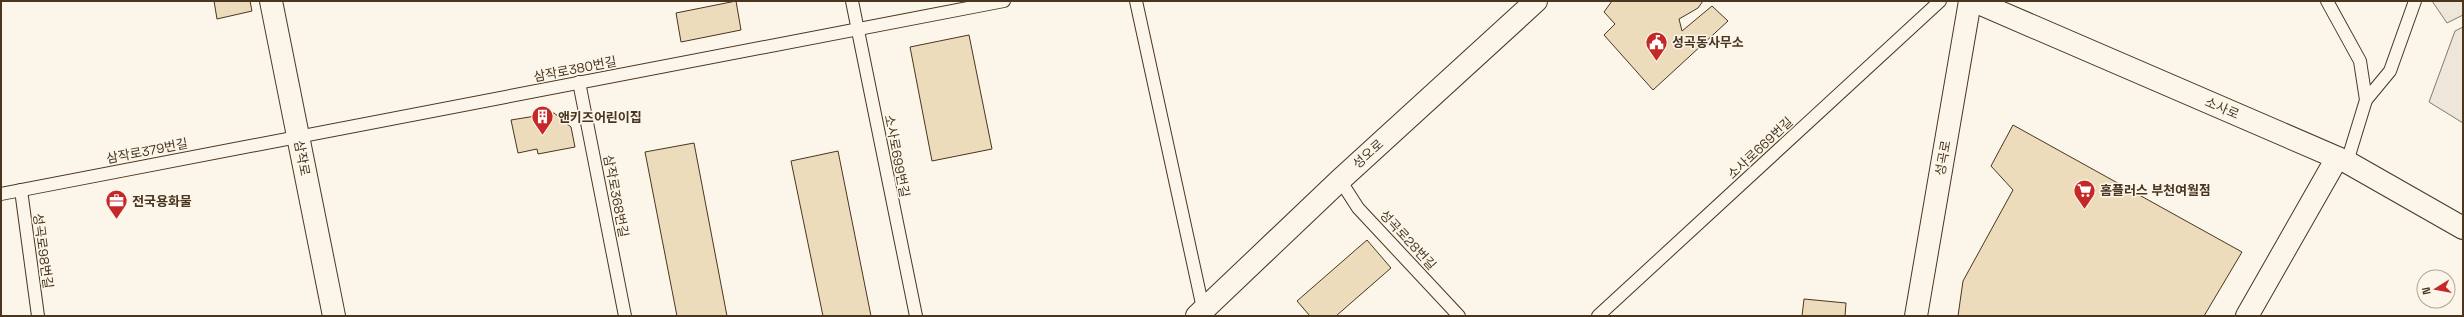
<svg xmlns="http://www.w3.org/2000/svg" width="2464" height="317" font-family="'Space Grotesk','Noto Sans KR',sans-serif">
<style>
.green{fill:#ede6d9;stroke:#887966}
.building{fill:#ecdcbc;stroke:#4a3520}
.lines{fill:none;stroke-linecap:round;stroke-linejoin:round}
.service-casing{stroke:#4a3520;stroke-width:14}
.minor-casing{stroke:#4a3520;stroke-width:24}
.tertiary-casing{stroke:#4a3520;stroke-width:24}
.service{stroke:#fbf6e9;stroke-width:12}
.minor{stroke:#fbf6e9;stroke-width:22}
.tertiary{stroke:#fbf6e9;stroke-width:22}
.labels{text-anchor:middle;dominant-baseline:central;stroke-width:3;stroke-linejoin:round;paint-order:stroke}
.poi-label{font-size:13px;font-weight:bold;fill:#4a3520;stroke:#fbf6e9;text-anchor:start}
.street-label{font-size:13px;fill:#4a3520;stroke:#fbf6e9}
</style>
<rect width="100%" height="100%" fill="#fbf6e9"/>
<!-- green -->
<g class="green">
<path d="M 2432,1 L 2463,1 L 2463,15 L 2447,23 Z"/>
<path d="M 2463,27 L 2463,123 L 2429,102 L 2455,31 Z"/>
</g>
<!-- building -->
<g class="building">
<path d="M 214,1 L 250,1 L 252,11 L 217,19 Z"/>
<path d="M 736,1 L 741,30 L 681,42 L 676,13 Z"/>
<path d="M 1612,1 L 1703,1 L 1698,8 L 1679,19 L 1682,31 L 1712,6 L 1728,21 L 1653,90 L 1604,35 L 1615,24 L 1604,12 Z"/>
<path d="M 969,35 L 992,149 L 932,161 L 910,47 Z"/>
<path d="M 554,113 L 571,127 L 575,147 L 538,154 L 537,149 L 518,153 L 511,120 Z"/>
<path d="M 2013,125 L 2242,252 L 2204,316 L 1958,316 L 1963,281 L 2013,190 L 1991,166 Z"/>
<path d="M 694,143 L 727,316 L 677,316 L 645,152 Z"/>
<path d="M 838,151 L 871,316 L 823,316 L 791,161 Z"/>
<path d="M 1367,240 L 1391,268 L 1336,316 L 1310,316 L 1297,301 Z"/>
<path d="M 1804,299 L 1846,303 L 1845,316 L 1802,316 Z"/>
</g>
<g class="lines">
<defs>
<g id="service">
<path d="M 852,1 L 916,316"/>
<path d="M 1136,1 L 1204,313"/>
<path d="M 2327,1 L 2360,61 L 2366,100 L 2347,162"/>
<path d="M 579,82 L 625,316"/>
<path d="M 2366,100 L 2390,71 L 2415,1"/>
<path d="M 1340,180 L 1358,208 L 1459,316"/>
<path d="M 21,190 L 38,316"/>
<path d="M 1,194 L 1004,1"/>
<path d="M 1598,316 L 1940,1"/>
</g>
<g id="minor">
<path d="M 1197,316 L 1340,180 L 1536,1"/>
<path d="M 2247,316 L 2337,158"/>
</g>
<g id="tertiary">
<path d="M 271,1 L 334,316"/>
<path d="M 1974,1 L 2347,162 L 2463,228"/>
<path d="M 1916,316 L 1970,1"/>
</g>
</defs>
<!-- service casing -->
<use href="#service" class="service-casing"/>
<!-- minor casing -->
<use href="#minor" class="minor-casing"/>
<!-- tertiary casing -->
<use href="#tertiary" class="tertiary-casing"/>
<!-- service -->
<use href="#service" class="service"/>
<!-- minor -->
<use href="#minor" class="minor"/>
<!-- tertiary -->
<use href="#tertiary" class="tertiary"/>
</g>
<!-- icons -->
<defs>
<symbol id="civic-pin" viewBox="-11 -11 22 30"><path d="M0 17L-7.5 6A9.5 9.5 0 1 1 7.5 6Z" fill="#c62828" stroke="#fbf6e9"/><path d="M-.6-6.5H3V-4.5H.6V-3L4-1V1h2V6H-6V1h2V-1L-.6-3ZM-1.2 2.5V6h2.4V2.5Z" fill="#fff"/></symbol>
<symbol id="building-pin" viewBox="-11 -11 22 30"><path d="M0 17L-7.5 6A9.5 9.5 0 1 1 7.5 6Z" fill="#c62828" stroke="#fbf6e9"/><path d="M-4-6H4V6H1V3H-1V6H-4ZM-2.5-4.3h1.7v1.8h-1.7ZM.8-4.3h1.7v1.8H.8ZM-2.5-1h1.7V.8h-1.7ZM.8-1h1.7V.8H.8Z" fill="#fff"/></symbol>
<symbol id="supermarket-pin" viewBox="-11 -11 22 30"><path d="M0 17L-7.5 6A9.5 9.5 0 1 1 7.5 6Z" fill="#c62828" stroke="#fbf6e9"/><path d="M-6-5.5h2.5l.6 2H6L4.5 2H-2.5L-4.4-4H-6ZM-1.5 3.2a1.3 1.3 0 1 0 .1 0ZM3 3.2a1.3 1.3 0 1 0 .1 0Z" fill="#fff"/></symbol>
<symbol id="office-pin" viewBox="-11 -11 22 30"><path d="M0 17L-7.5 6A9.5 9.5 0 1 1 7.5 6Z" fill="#c62828" stroke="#fbf6e9"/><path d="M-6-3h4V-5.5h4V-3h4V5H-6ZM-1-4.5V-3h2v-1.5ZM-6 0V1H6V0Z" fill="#fff"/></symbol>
</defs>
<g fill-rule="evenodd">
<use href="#civic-pin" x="1644" y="30" width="25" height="34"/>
<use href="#building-pin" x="530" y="104" width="25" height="34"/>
<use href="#supermarket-pin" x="2072" y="178" width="25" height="34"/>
<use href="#office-pin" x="104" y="188" width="25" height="34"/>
</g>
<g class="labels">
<!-- poi labels -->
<g class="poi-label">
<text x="1672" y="42">성곡동사무소</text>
<text x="558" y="117">앤키즈어린이집</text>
<text x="2100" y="190">홈플러스 부천여월점</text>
<text x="132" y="201">전국용화물</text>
</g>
<!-- street labels -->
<g class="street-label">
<text transform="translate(575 69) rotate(-11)">삼작로380번길</text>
<text transform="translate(2222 108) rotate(23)">소사로</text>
<text transform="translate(1760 148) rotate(-43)">소사로669번길</text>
<text transform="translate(147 151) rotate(-11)">삼작로379번길</text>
<text transform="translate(1368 154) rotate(-42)">성오로</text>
<text transform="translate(897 156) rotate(79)">소사로699번길</text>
<text transform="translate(302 158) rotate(79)">삼작로</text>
<text transform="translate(1943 158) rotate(-80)">성곡로</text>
<text transform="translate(616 196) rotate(79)">삼작로368번길</text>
<text transform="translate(1408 240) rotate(47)">성곡로28번길</text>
<text transform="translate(43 251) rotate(82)">성곡로98번길</text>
</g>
</g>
<!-- border -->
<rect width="2464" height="317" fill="none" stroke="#4a3520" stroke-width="4"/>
<!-- north arrow -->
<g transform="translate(2436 289) rotate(259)"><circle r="19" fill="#fbf6e9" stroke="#b4a999"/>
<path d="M0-3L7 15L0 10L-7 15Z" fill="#c62828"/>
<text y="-6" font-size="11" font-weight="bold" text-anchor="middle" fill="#4a3520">N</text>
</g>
</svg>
